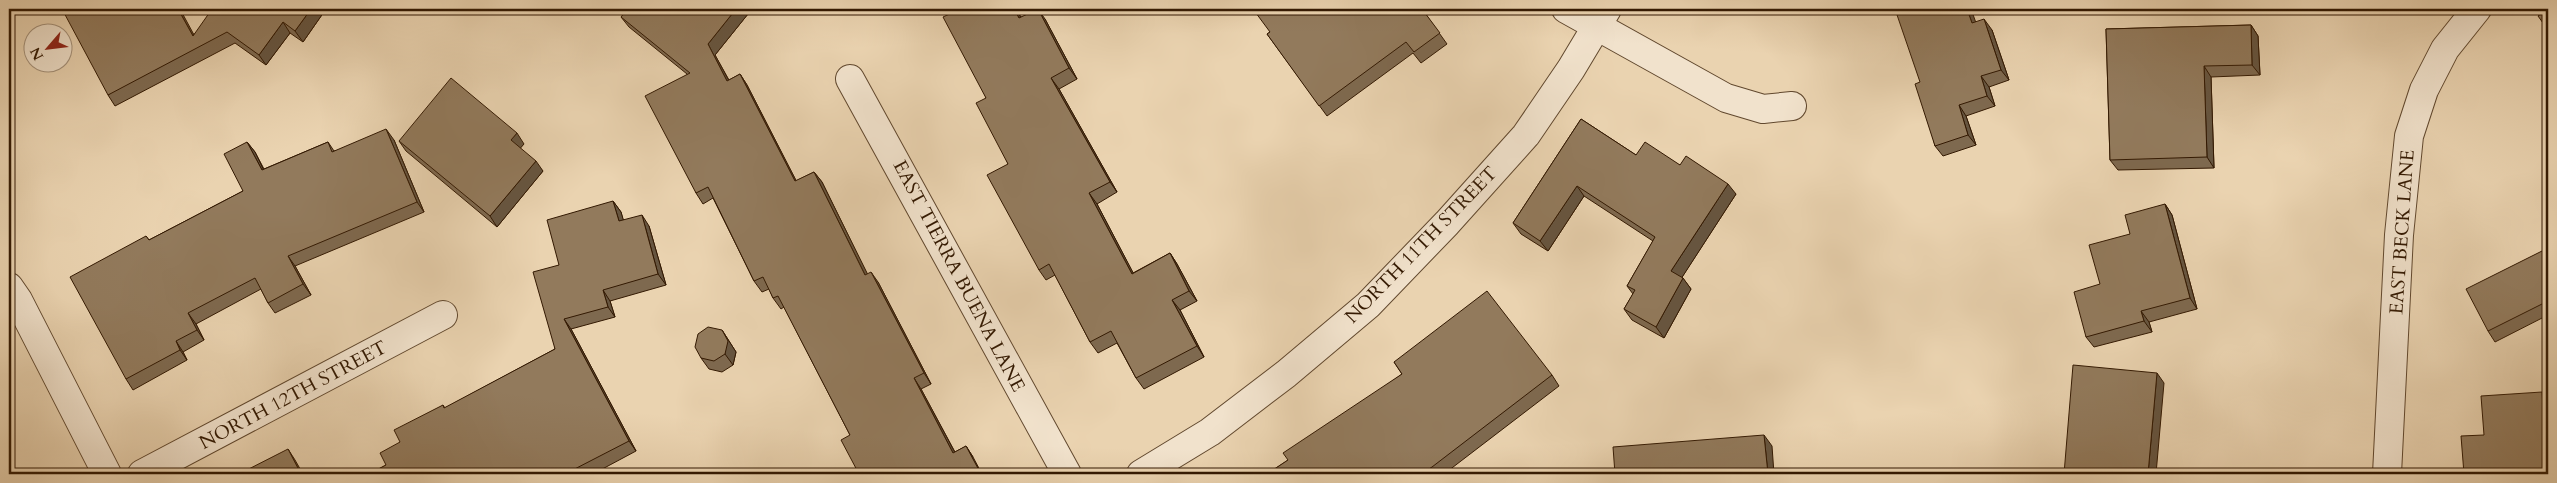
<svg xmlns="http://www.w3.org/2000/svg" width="2557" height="483" font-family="Cardo,serif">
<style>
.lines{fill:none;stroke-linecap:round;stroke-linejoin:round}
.minor-casing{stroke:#61482e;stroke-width:30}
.minor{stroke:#f1e2cc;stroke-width:28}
.wall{fill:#7e694f;stroke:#331902}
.shaded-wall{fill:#665540;stroke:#331902}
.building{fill:#927a5c;stroke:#331902}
.labels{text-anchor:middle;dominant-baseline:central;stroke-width:5;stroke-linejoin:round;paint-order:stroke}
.street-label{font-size:19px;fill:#331902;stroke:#f1e2cc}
</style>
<rect width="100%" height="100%" fill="#ead3b0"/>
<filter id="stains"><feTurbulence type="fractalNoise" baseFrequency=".004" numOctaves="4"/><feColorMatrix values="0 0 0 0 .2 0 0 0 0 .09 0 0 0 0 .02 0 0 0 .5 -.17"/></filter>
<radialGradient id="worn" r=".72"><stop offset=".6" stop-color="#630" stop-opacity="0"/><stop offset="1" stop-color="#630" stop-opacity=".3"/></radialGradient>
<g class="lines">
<defs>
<g id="minor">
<path d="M 1566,9 L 1726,98 L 1763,109 L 1792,106"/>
<path d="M 850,79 L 1067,474"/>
<path d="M 9,287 L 18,300 L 107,474"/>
<path d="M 142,474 L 443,315"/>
<path d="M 1141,474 L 1210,432 L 1286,374 L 1368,305 L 1447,223 L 1526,135 L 1571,69 L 1607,9"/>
<path d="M 2387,474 L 2399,235 L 2409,136 L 2424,90 L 2445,49 L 2477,9"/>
</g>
</defs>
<!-- minor casing -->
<use href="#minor" class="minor-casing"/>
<!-- minor -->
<use href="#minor" class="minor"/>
</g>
<!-- wall -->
<g class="wall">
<path d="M 326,9 L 303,42 L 290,33 L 266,65 L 235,43 L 115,106 L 108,95 L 194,34 Z"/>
<path d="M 628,9 L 752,9 L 715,55 L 729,80 L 740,74 L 747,85 L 796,181 L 814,172 L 822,182 L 867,274 L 878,282 L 931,384 L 921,389 L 955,452 L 966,446 L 973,457 L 850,435 L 784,307 L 781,309 L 773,298 L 769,289 L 762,292 L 754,281 L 713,198 L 703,204 L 696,193 L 687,74 L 629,27 L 621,17 Z"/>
<path d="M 960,9 L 1016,9 L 1021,17 L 1045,19 L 1077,79 L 1059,89 L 1117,192 L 1097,204 L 1133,273 L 1170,253 L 1177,264 L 1197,301 L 1180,310 L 1204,357 L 1144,389 L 1136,378 L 1117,343 L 1098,353 L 1090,342 L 1055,275 L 1046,280 L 1039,270 L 1008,164 L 986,98 Z"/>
<path d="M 1422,9 L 1447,44 L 1421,63 L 1413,53 L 1327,116 L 1267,34 L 1270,32 L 1290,11 Z"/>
<path d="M 1976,22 L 1992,30 L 2009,80 L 1989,87 L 1995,106 L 1966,116 L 1976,145 L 1943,156 L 1935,146 L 1920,82 Z"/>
<path d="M 2251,25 L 2258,36 L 2260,75 L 2211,77 L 2214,168 L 2118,170 L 2110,160 L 2106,29 Z"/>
<path d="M 1581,119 L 1636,155 L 1680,165 L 1736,194 L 1682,277 L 1691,289 L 1664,338 L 1632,320 L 1624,309 L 1633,294 L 1627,286 L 1653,241 L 1584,196 L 1548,251 L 1521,234 L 1513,223 Z"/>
<path d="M 394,140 L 424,212 L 295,266 L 311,295 L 275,313 L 268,303 L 261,289 L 196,324 L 204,340 L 183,352 L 187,360 L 133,390 L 126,379 L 146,236 L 149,240 L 243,191 L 247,142 L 255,152 L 264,169 L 328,142 L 334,151 Z"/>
<path d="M 399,141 L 524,144 L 520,148 L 543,171 L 497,227 L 406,151 Z"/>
<path d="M 613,201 L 621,212 L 623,220 L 649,226 L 666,285 L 610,301 L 615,317 L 571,329 L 636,451 L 593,474 L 369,474 L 386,465 L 400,442 L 443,405 L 445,408 L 555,349 L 559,265 Z"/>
<path d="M 2165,204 L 2172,215 L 2197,309 L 2149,322 L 2152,332 L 2094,347 L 2086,337 L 2130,234 Z"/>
<path d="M 2548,248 L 2548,315 L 2495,342 L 2488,331 Z"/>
<path d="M 722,330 L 736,352 L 733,365 L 722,372 L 709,369 L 701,358 Z"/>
<path d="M 1394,362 L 1552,375 L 1559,386 L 1444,474 L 1267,474 L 1288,460 L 1402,374 Z"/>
</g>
<!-- shaded-wall -->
<g class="shaded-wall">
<path d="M 178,9 L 180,9 L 200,46 L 193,36 Z"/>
<path d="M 311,9 L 326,9 L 303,42 L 295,31 Z"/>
<path d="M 736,9 L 752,9 L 715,55 L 735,92 L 727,81 L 708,44 Z"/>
<path d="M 1014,9 L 1016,9 L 1027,29 L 1019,18 Z"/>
<path d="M 1038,9 L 1045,19 L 1077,79 L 1069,68 Z"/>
<path d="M 1967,9 L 1971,9 L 1980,34 L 1972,23 Z"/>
<path d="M 1984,19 L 1992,30 L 2009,80 L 2001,70 Z"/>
<path d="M 283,22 L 290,33 L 266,65 L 259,55 Z"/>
<path d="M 2251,25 L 2258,36 L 2260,75 L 2252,65 Z"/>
<path d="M 2204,66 L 2211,77 L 2214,168 L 2207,157 Z"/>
<path d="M 740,74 L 747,85 L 802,192 L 795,181 Z"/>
<path d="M 1981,76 L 1989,87 L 1995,106 L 1987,96 Z"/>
<path d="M 1051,78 L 1059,89 L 1117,192 L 1110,182 Z"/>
<path d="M 1959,105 L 1966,116 L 1976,145 L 1968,135 Z"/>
<path d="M 386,129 L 394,140 L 424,212 L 417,202 Z"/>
<path d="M 517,133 L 524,144 L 518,151 L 511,140 Z"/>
<path d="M 247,142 L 255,152 L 269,181 L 262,170 Z"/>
<path d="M 536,161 L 543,171 L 497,227 L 490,216 Z"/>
<path d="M 814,172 L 822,182 L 873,285 L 865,275 Z"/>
<path d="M 1728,184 L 1736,194 L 1679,282 L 1671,271 Z"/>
<path d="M 1577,186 L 1584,196 L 1548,251 L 1540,241 Z"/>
<path d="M 1089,193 L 1097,204 L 1139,284 L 1132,274 Z"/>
<path d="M 613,201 L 621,212 L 627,232 L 619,221 Z"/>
<path d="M 2165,204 L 2172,215 L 2197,309 L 2190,298 Z"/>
<path d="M 642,215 L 649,226 L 666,285 L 658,274 Z"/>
<path d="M 1170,253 L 1177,264 L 1197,301 L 1189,291 Z"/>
<path d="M 288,256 L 295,266 L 311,295 L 303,284 Z"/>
<path d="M 871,272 L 878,282 L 931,384 L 924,373 Z"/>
<path d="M 1683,278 L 1691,289 L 1664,338 L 1656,327 Z"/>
<path d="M 603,290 L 610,301 L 615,317 L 608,307 Z"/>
<path d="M 1172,300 L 1180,310 L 1204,357 L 1197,346 Z"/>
<path d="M 2141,311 L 2149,322 L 2152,332 L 2144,321 Z"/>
<path d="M 188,313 L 196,324 L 204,340 L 197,330 Z"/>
<path d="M 564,319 L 571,329 L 636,451 L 629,441 Z"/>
<path d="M 722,330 L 736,352 L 733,365 L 725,354 Z"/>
<path d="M 176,341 L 183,352 L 187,360 L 180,350 Z"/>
<path d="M 2157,373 L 2164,383 L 2156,474 L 2148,474 Z"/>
<path d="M 914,378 L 921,389 L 961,464 L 953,453 Z"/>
<path d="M 2542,392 L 2548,401 L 2548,474 Z"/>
<path d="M 1764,435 L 1772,446 L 1774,474 L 1768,474 Z"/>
<path d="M 966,446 L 973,457 L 982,474 L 981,474 Z"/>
<path d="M 288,449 L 295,460 L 303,474 L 301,474 Z"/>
</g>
<!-- building -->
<g class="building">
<path d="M 62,9 L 178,9 L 193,36 L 212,9 L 311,9 L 295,31 L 283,22 L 259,55 L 227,32 L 108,95 Z"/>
<path d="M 628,9 L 736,9 L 708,44 L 727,81 L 740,74 L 795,181 L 814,172 L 865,275 L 871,272 L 924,373 L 914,378 L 953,453 L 966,446 L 981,474 L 859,474 L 841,440 L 850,435 L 778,296 L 773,298 L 763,277 L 754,281 L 708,187 L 696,193 L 645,96 L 690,73 L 621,17 Z"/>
<path d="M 960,9 L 1014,9 L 1019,18 L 1038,9 L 1069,68 L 1051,78 L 1110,182 L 1089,193 L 1132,274 L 1170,253 L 1189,291 L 1172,300 L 1197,346 L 1136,378 L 1111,331 L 1090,342 L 1049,264 L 1039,270 L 987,175 L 1008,164 L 976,103 L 986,98 L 943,17 Z"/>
<path d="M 1253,9 L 1288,9 L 1290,11 L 1294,9 L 1422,9 L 1440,33 L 1414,52 L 1406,42 L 1319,106 L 1267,34 L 1270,32 Z"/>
<path d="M 1895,9 L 1967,9 L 1972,23 L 1984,19 L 2001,70 L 1981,76 L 1987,96 L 1959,105 L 1968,135 L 1935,146 L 1915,84 L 1920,82 Z"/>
<path d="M 2548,9 L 2548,30 L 2538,16 Z"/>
<path d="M 2251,25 L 2252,65 L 2204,66 L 2207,157 L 2110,160 L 2106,29 Z"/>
<path d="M 451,78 L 517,133 L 511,140 L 536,161 L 490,216 L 399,141 Z"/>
<path d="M 1581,119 L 1636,155 L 1645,142 L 1680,165 L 1686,156 L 1728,184 L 1671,271 L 1683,278 L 1656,327 L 1624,309 L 1635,290 L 1627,286 L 1655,237 L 1577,186 L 1540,241 L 1513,223 Z"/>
<path d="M 386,129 L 417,202 L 288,256 L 303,284 L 268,303 L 255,278 L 188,313 L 197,330 L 176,341 L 180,350 L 126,379 L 70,277 L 146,236 L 149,240 L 243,191 L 224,154 L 247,142 L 262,170 L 328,142 L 332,152 Z"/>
<path d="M 613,201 L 619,221 L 642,215 L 658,274 L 603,290 L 608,307 L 564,319 L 629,441 L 565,474 L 369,474 L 386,465 L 380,453 L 400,442 L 394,430 L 443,405 L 444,408 L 555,349 L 533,272 L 559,265 L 547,220 Z"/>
<path d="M 2165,204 L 2190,298 L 2141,311 L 2144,321 L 2086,337 L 2074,292 L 2100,284 L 2089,245 L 2130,234 L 2125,215 Z"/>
<path d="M 2548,248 L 2548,301 L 2488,331 L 2466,289 Z"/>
<path d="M 1487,291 L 1552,375 L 1432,467 L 1421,474 L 1267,474 L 1288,460 L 1283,453 L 1402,374 L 1394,362 Z"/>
<path d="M 708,327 L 722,330 L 728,341 L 725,354 L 714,361 L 701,358 L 695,347 L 698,334 Z"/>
<path d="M 2073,365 L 2157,373 L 2148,474 L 2064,474 Z"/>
<path d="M 2542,392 L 2548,474 L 2464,474 L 2461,436 L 2484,435 L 2481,396 Z"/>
<path d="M 1764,435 L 1768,474 L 1615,474 L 1613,447 Z"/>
<path d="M 288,449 L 301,474 L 239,474 Z"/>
</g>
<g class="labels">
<!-- street labels -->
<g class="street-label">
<text transform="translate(2402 232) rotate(-86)">EAST BECK LANE</text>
<text transform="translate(1421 245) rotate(-46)">NORTH 11TH STREET</text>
<text transform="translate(959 276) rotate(62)">EAST TIERRA BUENA LANE</text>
<text transform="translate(293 395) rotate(-28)">NORTH 12TH STREET</text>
</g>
</g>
<!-- margin -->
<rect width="2557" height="483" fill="none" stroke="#ead3b0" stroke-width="30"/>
<rect x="10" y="10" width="2537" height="463" fill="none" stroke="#331902" stroke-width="2.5"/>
<rect x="15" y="15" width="2527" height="453" fill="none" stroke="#331902"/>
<!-- north arrow -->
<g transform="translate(48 48) rotate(242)"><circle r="24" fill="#f1e2cc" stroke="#a5927b"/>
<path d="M0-4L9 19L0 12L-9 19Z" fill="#8f2418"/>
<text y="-8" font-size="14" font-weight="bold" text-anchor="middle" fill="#331902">N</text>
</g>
<rect width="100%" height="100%" filter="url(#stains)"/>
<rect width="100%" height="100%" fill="url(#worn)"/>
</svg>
